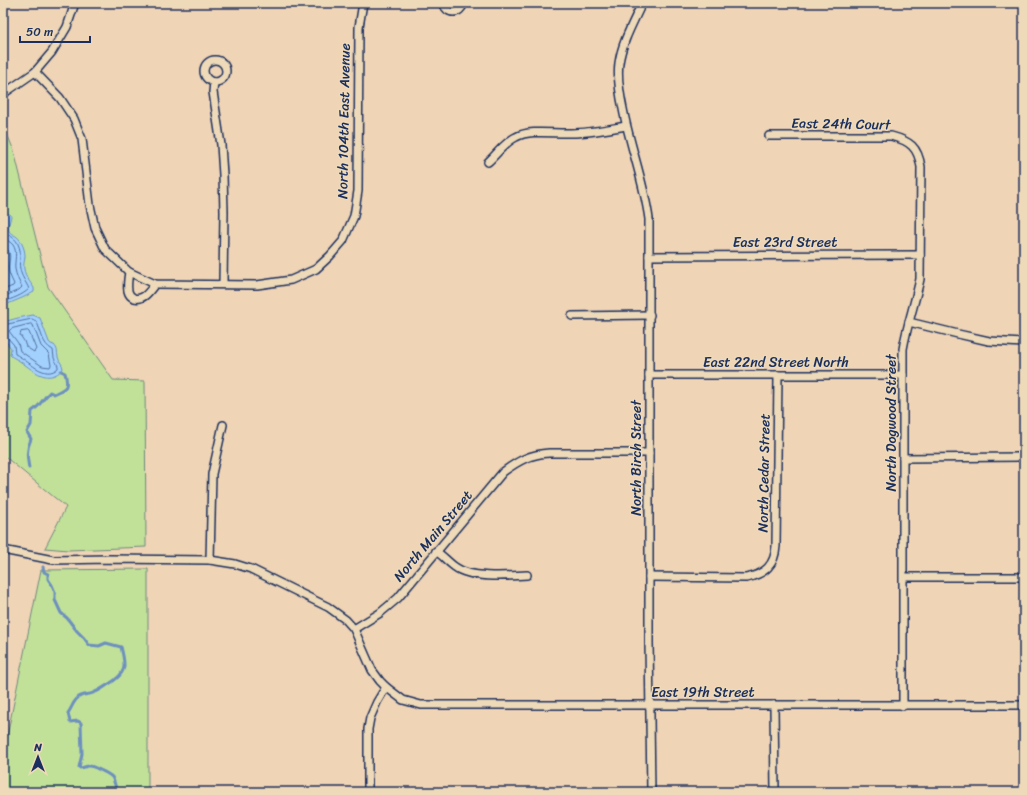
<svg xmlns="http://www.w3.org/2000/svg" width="1027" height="795" font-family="Sriracha,sans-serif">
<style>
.green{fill:#c1e199;stroke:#6e887c}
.water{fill:#a3d1fe;stroke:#6d90be}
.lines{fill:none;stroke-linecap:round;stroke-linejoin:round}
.shore{stroke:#51709e;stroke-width:1}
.stream{stroke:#6d90be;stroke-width:3}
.minor-casing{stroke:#1b2f5e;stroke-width:10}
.minor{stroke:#eedab8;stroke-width:7}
.labels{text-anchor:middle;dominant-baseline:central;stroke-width:3;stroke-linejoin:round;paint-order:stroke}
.street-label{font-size:14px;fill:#1b2f5e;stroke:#eedab8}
</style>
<rect width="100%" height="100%" fill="#efd4b6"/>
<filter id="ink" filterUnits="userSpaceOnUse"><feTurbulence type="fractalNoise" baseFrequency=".025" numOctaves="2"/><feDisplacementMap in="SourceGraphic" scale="8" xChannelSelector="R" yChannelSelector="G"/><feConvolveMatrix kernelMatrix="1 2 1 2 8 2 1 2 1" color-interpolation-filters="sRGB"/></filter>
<g filter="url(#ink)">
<!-- green -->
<g class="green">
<path d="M 3,124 L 14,151 L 48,287 L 113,380 L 145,381 L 146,547 L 68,550 L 45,548 L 66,507 L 3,455 Z"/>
<path d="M 148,569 L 148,792 L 3,792 L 3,756 L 41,570 Z"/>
</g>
<!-- water -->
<g class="water">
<path d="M 3,206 L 4,206 L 7,213 L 11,215 C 11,220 7,226 9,231 C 12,236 18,234 22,244 C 24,248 25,252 25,256 C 25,260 23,264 24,269 C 25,276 30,282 34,288 L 34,292 L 22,298 L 3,306 Z"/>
<path d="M 33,315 L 40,318 L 49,342 L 51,344 L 54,345 C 58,349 57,352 58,357 C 59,362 63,364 63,369 C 48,385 34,371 21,362 C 17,359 13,358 10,355 L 11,348 L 3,338 L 3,322 L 18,318 Z"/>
</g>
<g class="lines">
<!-- shore -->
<g class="shore">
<path d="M 3,215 L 6,218 C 0,239 13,232 18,244 C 23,255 18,259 20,269 C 21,276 26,282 29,289 C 23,295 12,299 3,302"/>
<path d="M 3,237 C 6,240 11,242 13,245 C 18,252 14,261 15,269 C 16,275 19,282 22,287 L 19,290 L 3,297"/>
<path d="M 3,246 C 15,253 7,261 9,272 C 10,276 12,280 14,284 L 13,286 L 3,290"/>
<path d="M 31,324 L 33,325 L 41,346 L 49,354 L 51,365 L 50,367 L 42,366 L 20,351 L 18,343 L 9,331 L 11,329 Z"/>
<path d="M 3,325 L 32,319 L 36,321 C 42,331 41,344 53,350 L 54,358 L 58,366 L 58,368 C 45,381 28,360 15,354 L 14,345 L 7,337 L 3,336"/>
<path d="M 28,331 L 29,332 L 36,349 L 34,352 L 26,347 L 24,341 L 20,335 L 21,332 Z"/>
</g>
<!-- stream -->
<g class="stream">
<path d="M 3,187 L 4,187 C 7,193 5,199 3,205"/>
<path d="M 29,468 C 27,457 26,450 31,439 L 27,432 L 31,425 L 32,411 C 40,407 42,399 50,392 L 54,394 C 66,388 69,388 65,373 L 61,371"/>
<path d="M 43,567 L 44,572 L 48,574 L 48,579 L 52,585 L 55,592 L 55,600 L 61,613 L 67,618 L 77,631 L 84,638 L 89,645 L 99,646 L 106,643 L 121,647 C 126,666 127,673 109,684 C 104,687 99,691 93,693 C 89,695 84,694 81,696 C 74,698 72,708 68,713 L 70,722 L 78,721 L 81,723 L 82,754 L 79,767 L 80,768 C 83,768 86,766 89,766 C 93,766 95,768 98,769 C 114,777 112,774 117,792"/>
</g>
<defs>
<g id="minor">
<path d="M 443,3 C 447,15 460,15 464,3"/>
<path d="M 642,3 C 633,23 622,42 619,63 C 617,78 620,95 623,109 C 630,146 644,182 649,219 L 649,642 L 651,792"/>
<circle cx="215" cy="71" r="11"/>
<path d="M 35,72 L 60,98 L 74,119 L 82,139 L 90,205 L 95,228 L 105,249 L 129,272 L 155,284 L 257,285 L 291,280 L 316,269 L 330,256 L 343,241 L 354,216 L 358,191 L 359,27 L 363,3"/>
<path d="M 214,82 L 213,92 L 221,145 L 223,175 L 224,212 L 223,284"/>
<path d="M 3,94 L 35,72 L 52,52 L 67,27 L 75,3"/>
<path d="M 769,136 L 891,136 C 910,141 918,147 921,167 L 920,279 C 915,303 907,325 903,349 L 903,706"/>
<path d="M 488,162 C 497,154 505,142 516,137 C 531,129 554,134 571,133 C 590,133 608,129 626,126"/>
<path d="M 649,256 L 920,255"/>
<path d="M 129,272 C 128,278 127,285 128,291 C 129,295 131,297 134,298 C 144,301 150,290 155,284"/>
<path d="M 572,316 L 650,315"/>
<path d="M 909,322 L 958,334 L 989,341 L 1024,343"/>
<path d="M 649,375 L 903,375"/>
<path d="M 903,458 L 1024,457"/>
<path d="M 3,550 L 53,560 L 109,559 L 210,560 L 235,564 L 251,569 L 328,607 L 346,620 L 354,629 L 372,670 L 380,681 L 386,687 L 403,700 L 421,705 L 1024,705"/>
<path d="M 436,551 C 443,556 449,563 455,567 C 471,579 508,576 527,575"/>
<path d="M 210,560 L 212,474 L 223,425"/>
<path d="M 649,577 L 746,578 C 765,574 775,565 776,546 L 778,375"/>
<path d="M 904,577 L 1024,577"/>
<path d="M 354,629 L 380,613 L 398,598 L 503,472 C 518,461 530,454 549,453 L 649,453"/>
<path d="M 774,705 L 775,792"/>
<path d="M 368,792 L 368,729 L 370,718 L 377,702 L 386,687"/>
</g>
</defs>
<!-- minor casing -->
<use href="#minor" class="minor-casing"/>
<!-- minor -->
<use href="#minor" class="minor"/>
</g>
</g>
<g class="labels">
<!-- street labels -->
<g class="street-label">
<text transform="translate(344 121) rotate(-89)">North 104th East Avenue</text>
<text transform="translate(841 124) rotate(1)">East 24th Court</text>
<text x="785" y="242">East 23rd Street</text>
<text x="776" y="362">East 22nd Street North</text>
<text transform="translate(891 423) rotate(-90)">North Dogwood Street</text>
<text transform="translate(636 458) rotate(-90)">North Birch Street</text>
<text transform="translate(764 473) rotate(-89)">North Cedar Street</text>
<text transform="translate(433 536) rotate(-50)">North Main Street</text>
<text x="703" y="692">East 19th Street</text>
</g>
</g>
<!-- margin -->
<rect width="1027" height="795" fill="none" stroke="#eedab8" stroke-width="16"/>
<rect x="8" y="8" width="1011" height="779" fill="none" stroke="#1b2f5e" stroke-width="1.5" filter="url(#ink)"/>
<!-- north arrow -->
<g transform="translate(38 757)" stroke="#eedab8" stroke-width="3" paint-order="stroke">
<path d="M0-3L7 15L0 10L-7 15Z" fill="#1b2f5e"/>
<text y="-6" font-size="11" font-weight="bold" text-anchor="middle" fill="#1b2f5e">N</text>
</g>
<!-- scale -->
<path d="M20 36v6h70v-6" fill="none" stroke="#1b2f5e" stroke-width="2"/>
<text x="26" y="36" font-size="12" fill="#1b2f5e" stroke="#eedab8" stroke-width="3" paint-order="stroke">50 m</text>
</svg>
